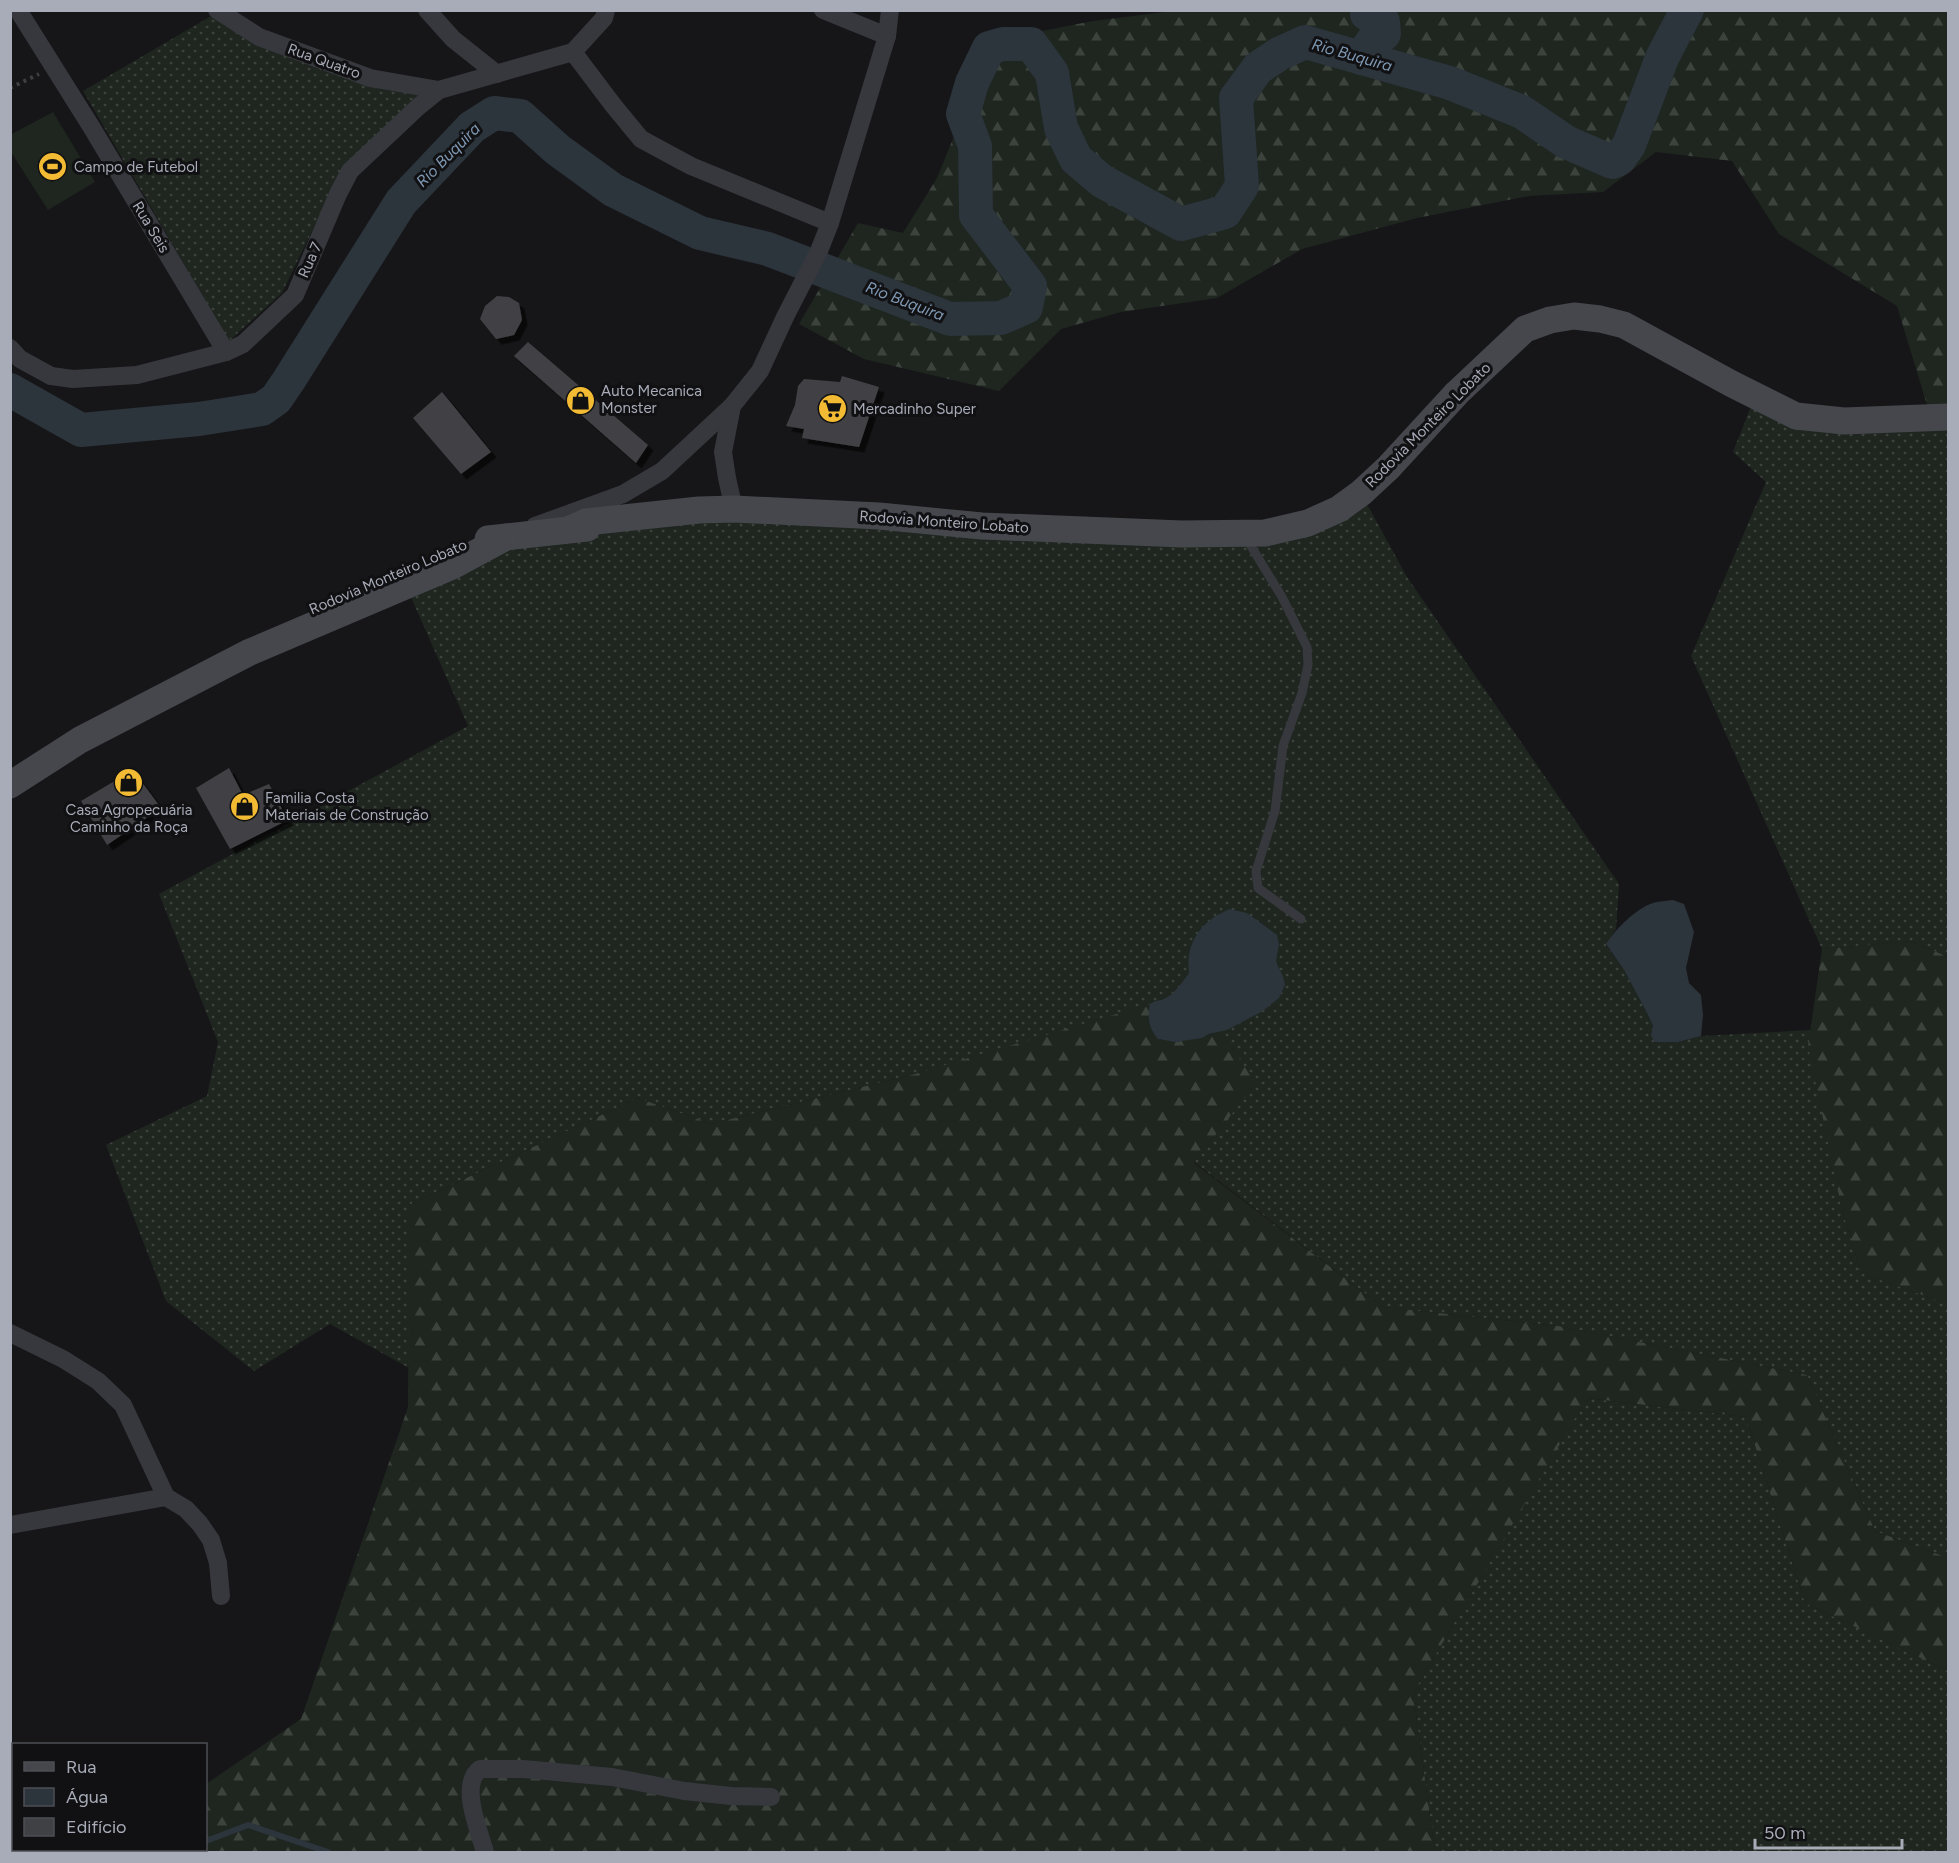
<svg xmlns="http://www.w3.org/2000/svg" width="1959" height="1863" font-family="Figtree,sans-serif">
<style>
.grass{fill:url(#grass-dots)}
.forest{fill:url(#forest-firs)}
.garden{fill:#1e261f}
.water{fill:#2c343c}
.lines{fill:none;stroke-linecap:round;stroke-linejoin:round}
.stream{stroke:#2c343c;stroke-width:6}
.river{stroke:#2c343c;stroke-width:34}
.building{fill:#404145;filter:url(#shadow)}
.path{stroke:#3d3f44;stroke-width:4;stroke-dasharray:3 4.5;stroke-linecap:butt}
.lane{stroke:#37383d;stroke-width:9}
.street{stroke:#37383d;stroke-width:18}
.secondary{stroke:#45474d;stroke-width:27}
.labels{text-anchor:middle;dominant-baseline:central;stroke-width:6;stroke-linejoin:round;paint-order:stroke}
.street-label{font-size:15px;fill:#a8acb8;stroke:#111113}
.poi-label{font-size:15px;fill:#a8acb8;stroke:#111113;text-anchor:start}
.water-label{font-size:16px;font-style:italic;fill:#7f98b3;stroke:#111113}
</style>
<defs>
<pattern id="grass-dots" width="8" height="8" patternUnits="userSpaceOnUse" patternTransform="scale(1.5)"><rect width="8" height="8" fill="#1e261f"/><path d="M2 2h.1M6 6h.1" fill="none" stroke="#3c433d" stroke-width="1.8" stroke-linecap="round"/></pattern>
<pattern id="forest-firs" width="22" height="20" patternUnits="userSpaceOnUse" patternTransform="scale(1.5)"><rect width="22" height="20" fill="#1e261f"/><path d="M5 1l3.5 6h-7zM16 11l3.5 6h-7z" fill="#3c433d"/></pattern>
<filter id="shadow"><feDropShadow dx="5.5" dy="5.5" stdDeviation="0" flood-color="#0009"/></filter>
</defs>
<rect width="100%" height="100%" fill="#161618"/>
<!-- grass -->
<g class="grass">
<path d="M 218,12 L 259,37 L 427,88 L 343,167 L 282,293 L 229,341 L 83,91 Z"/>
<path d="M 1755,396 L 1783,410 L 1948,416 L 1948,957 L 1911,941 L 1822,949 L 1691,656 L 1766,482 L 1733,452 Z"/>
<path d="M 1361,493 L 1407,577 L 1619,884 L 1616,929 L 1606,945 L 1624,970 L 1647,1013 L 1653,1026 L 1651,1035 L 1678,1042 L 1701,1036 L 1810,1030 L 1842,1210 L 1861,1273 L 1948,1304 L 1948,1558 L 1875,1531 L 1807,1375 L 1558,1326 L 1383,1307 L 1194,1162 L 1215,1032 L 1176,1042 L 1164,1041 L 1149,1010 L 915,1074 L 711,1124 L 638,1098 L 409,1205 L 409,1368 L 330,1324 L 254,1371 L 166,1301 L 106,1145 L 207,1096 L 218,1042 L 159,894 L 468,726 L 406,586 L 506,537 L 665,513 L 1265,533 Z"/>
<path d="M 1586,1398 L 1746,1417 L 1805,1603 L 1948,1671 L 1948,1852 L 1435,1852 L 1413,1693 Z"/>
</g>
<!-- forest -->
<g class="forest">
<path d="M 1181,10 L 1948,11 L 1948,417 L 1931,418 L 1897,306 L 1779,234 L 1732,161 L 1656,152 L 1603,192 L 1529,196 L 1417,218 L 1302,249 L 1217,298 L 1121,312 L 1061,329 L 999,391 L 864,359 L 799,324 L 858,223 L 903,233 L 937,178 L 963,114 L 972,83 L 1003,44 L 1031,44 L 1042,31 L 1093,21 Z"/>
<path d="M 1911,941 L 1948,957 L 1948,1304 L 1861,1273 L 1842,1210 L 1808,1046 L 1822,949 Z"/>
<path d="M 1150,1004 L 1149,1010 L 1158,1039 L 1176,1042 L 1223,1031 L 1255,1084 L 1194,1163 L 1383,1307 L 1558,1326 L 1807,1375 L 1875,1531 L 1948,1558 L 1948,1671 L 1805,1603 L 1746,1417 L 1587,1398 L 1413,1693 L 1435,1852 L 82,1852 L 90,1850 L 206,1850 L 206,1784 L 301,1719 L 408,1407 L 409,1205 L 638,1098 L 711,1124 L 915,1074 Z"/>
</g>
<!-- garden -->
<path class="garden" d="M 53,112 L 95,182 L 48,210 L 11,152 L 10,135 Z"/>
<!-- water -->
<g class="water">
<path d="M 1673,900 L 1684,904 L 1694,932 L 1686,968 L 1689,983 L 1701,995 L 1703,1015 L 1701,1036 L 1678,1042 L 1654,1042 L 1651,1035 L 1653,1026 L 1647,1013 L 1624,970 L 1606,944 C 1616,929 1635,909 1653,903 C 1659,901 1667,901 1673,900 Z"/>
<path d="M 1230,909 L 1247,913 L 1277,935 L 1279,944 L 1276,962 L 1283,976 L 1285,985 L 1279,998 L 1263,1011 L 1227,1030 L 1209,1034 L 1202,1038 L 1176,1042 L 1158,1039 C 1149,1028 1147,1018 1150,1004 C 1156,1000 1158,1001 1164,999 C 1174,995 1183,981 1189,973 C 1185,942 1202,920 1230,909 Z"/>
</g>
<g class="lines">
<!-- stream -->
<g class="stream">
<path d="M 206,1841 L 248,1825 L 328,1852"/>
<path d="M 178,1852 L 185,1850"/>
</g>
<!-- river -->
<g class="river">
<path d="M 1361,58 L 1374,39 L 1384,34 L 1383,22 L 1367,14 L 1367,10"/>
<path d="M 10,390 L 81,430 L 199,419 L 262,409 L 276,399 L 289,380 L 401,202 L 472,127 L 494,113 L 520,116 L 558,150 L 613,190 L 700,233 L 768,249 L 950,319 L 1001,318 L 1026,307 L 1030,286 L 976,215 L 975,146 L 963,114 L 972,83 L 989,48 L 1003,44 L 1031,44 L 1052,73 L 1061,128 L 1076,159 L 1102,181 L 1181,224 L 1225,212 L 1242,186 L 1236,98 L 1258,68 L 1279,54 L 1305,42 L 1450,83 L 1522,112 L 1566,142 L 1612,162 L 1619,159 L 1629,145 L 1662,58 L 1687,10"/>
</g>
</g>
<!-- building -->
<g class="building">
<path d="M 497,296 L 509,297 L 519,303 L 522,320 L 514,335 L 496,339 L 480,319 L 485,306 Z"/>
<path d="M 528,342 L 648,445 L 636,463 L 514,356 Z"/>
<path d="M 842,376 L 879,387 L 859,447 L 802,438 L 804,429 L 786,426 L 795,405 L 798,386 L 804,379 L 840,382 Z"/>
<path d="M 442,392 L 491,452 L 461,474 L 413,418 Z"/>
<path d="M 229,768 L 243,795 L 269,784 L 288,820 L 230,849 L 196,788 Z"/>
<path d="M 133,770 L 161,808 L 107,845 L 81,801 Z"/>
</g>
<g class="lines">
<!-- path -->
<path class="path" d="M 10,88 L 39,74"/>
<!-- lane -->
<path class="lane" d="M 1246,538 L 1282,597 L 1307,647 L 1308,665 L 1302,693 L 1283,746 L 1275,811 L 1256,871 L 1258,888 L 1301,919"/>
<!-- street -->
<g class="street">
<path d="M 18,10 L 92,128 L 226,352"/>
<path d="M 217,10 L 259,37 L 370,78 L 439,90"/>
<path d="M 427,10 L 453,39 L 497,74"/>
<path d="M 823,10 L 887,36"/>
<path d="M 573,52 L 613,105 L 641,139 L 691,166 L 830,223"/>
<path d="M 573,52 L 604,18 L 606,10"/>
<path d="M 10,348 L 20,359 L 51,376 L 73,379 L 137,375 L 226,352 L 243,344 L 295,295 L 338,194 L 350,171 L 418,107 L 439,90 L 573,52"/>
<path d="M 732,406 L 723,452 L 727,478 L 734,509"/>
<path d="M 535,526 L 623,494 L 662,471 L 732,406 L 760,371 L 786,315 L 819,251 L 830,223 L 887,36 L 890,10"/>
<path d="M 10,1333 L 63,1359 L 98,1381 L 123,1405 L 166,1497 L 186,1509 L 200,1524 L 211,1540 L 218,1563 L 221,1596"/>
<path d="M 10,1525 L 166,1497"/>
<path d="M 485,1852 C 479,1830 459,1785 480,1769 L 523,1769 L 612,1777 L 684,1791 L 731,1796 L 771,1797"/>
</g>
<!-- secondary -->
<g class="secondary">
<path d="M 570,529 L 586,522 L 699,510 L 734,509 L 879,516 L 982,526 L 1182,534 L 1265,533 L 1308,523 L 1339,509 L 1361,493 L 1388,468 L 1457,393 L 1525,329 L 1550,320 L 1574,316 L 1600,319 L 1624,325 L 1732,384 L 1796,416 L 1844,421 L 1948,417"/>
<path d="M 488,539 L 587,528"/>
<path d="M 10,785 L 80,740 L 248,653 L 452,566 L 506,537"/>
</g>
</g>
<!-- icons -->
<defs>
<symbol id="stadium-disc" viewBox="-11 -11 22 22"><circle r="9.5" fill="#f3bb33" stroke="#111113"/><path d="M0-5a6.5 5 0 1 0 0 10a6.5 5 0 1 0 0-10ZM-3.5-1.8h7v3.6h-7Z" fill="#111"/></symbol>
<symbol id="shop-disc" viewBox="-11 -11 22 22"><circle r="9.5" fill="#f3bb33" stroke="#111113"/><path d="M-5-2.5h2.3a2.7 3.5 0 0 1 5.4 0H5L5.5 6h-11ZM-1.5-2.5h3a1.5 2.3 0 0 0-3 0Z" fill="#111"/></symbol>
<symbol id="supermarket-disc" viewBox="-11 -11 22 22"><circle r="9.5" fill="#f3bb33" stroke="#111113"/><path d="M-6-5.5h2.5l.6 2H6L4.5 2H-2.5L-4.4-4H-6ZM-1.5 3.2a1.3 1.3 0 1 0 .1 0ZM3 3.2a1.3 1.3 0 1 0 .1 0Z" fill="#111"/></symbol>
</defs>
<g fill-rule="evenodd">
<use href="#stadium-disc" x="36" y="150" width="33" height="33"/>
<use href="#shop-disc" x="564" y="384" width="33" height="33"/>
<use href="#supermarket-disc" x="816" y="392" width="33" height="33"/>
<use href="#shop-disc" x="112" y="766" width="33" height="33"/>
<use href="#shop-disc" x="228" y="790" width="33" height="33"/>
</g>
<g class="labels">
<!-- street labels -->
<g class="street-label">
<text transform="translate(324 61) rotate(20)">Rua Quatro</text>
<text transform="translate(151 227) rotate(59)">Rua Seis</text>
<text transform="translate(310 260) rotate(-66)">Rua 7</text>
<text transform="translate(1428 425) rotate(-45)">Rodovia Monteiro Lobato</text>
<text transform="translate(944 522) rotate(4)">Rodovia Monteiro Lobato</text>
<text transform="translate(388 577) rotate(-23)">Rodovia Monteiro Lobato</text>
</g>
<!-- poi labels -->
<g class="poi-label">
<text x="74" y="167">Campo de Futebol</text>
<text x="601" y="391">Auto Mecanica<tspan x="601" dy="17">Monster</tspan></text>
<text x="853" y="409">Mercadinho Super</text>
<text x="265" y="798">Familia Costa<tspan x="265" dy="17">Materiais de Construção</tspan></text>
<text x="129" y="810" text-anchor="middle">Casa Agropecuária<tspan x="129" dy="17">Caminho da Roça</tspan></text>
</g>
<!-- water labels -->
<g class="water-label">
<text transform="translate(1352 55) rotate(16)">Rio Buquira</text>
<text transform="translate(448 155) rotate(-45)">Rio Buquira</text>
<text transform="translate(905 301) rotate(21)">Rio Buquira</text>
</g>
</g>
<!-- border -->
<rect width="1959" height="1863" fill="none" stroke="#a8acb8" stroke-width="24"/>
<!-- legend -->
<rect x="12" y="1743" width="195" height="108" fill="#111113" stroke="#4d4f55" stroke-width="1.5"/>
<rect x="24" y="1762" width="30" height="9" fill="#45474d" stroke="#4d4f55" stroke-width="1.5"/>
<text x="66" y="1773" font-size="18" fill="#a8acb8">Rua</text>
<rect x="24" y="1788" width="30" height="18" fill="#2c343c" stroke="#4d4f55" stroke-width="1.5"/>
<text x="66" y="1803" font-size="18" fill="#a8acb8">Água</text>
<rect x="24" y="1818" width="30" height="18" fill="#404145" stroke="#4d4f55" stroke-width="1.5"/>
<text x="66" y="1833" font-size="18" fill="#a8acb8">Edifício</text>
<!-- scale -->
<path d="M1755 1839v9h147v-9" fill="none" stroke="#a8acb8" stroke-width="3"/>
<text x="1764" y="1839" font-size="18" fill="#a8acb8" stroke="#111113" stroke-width="4.5" paint-order="stroke">50 m</text>
</svg>
